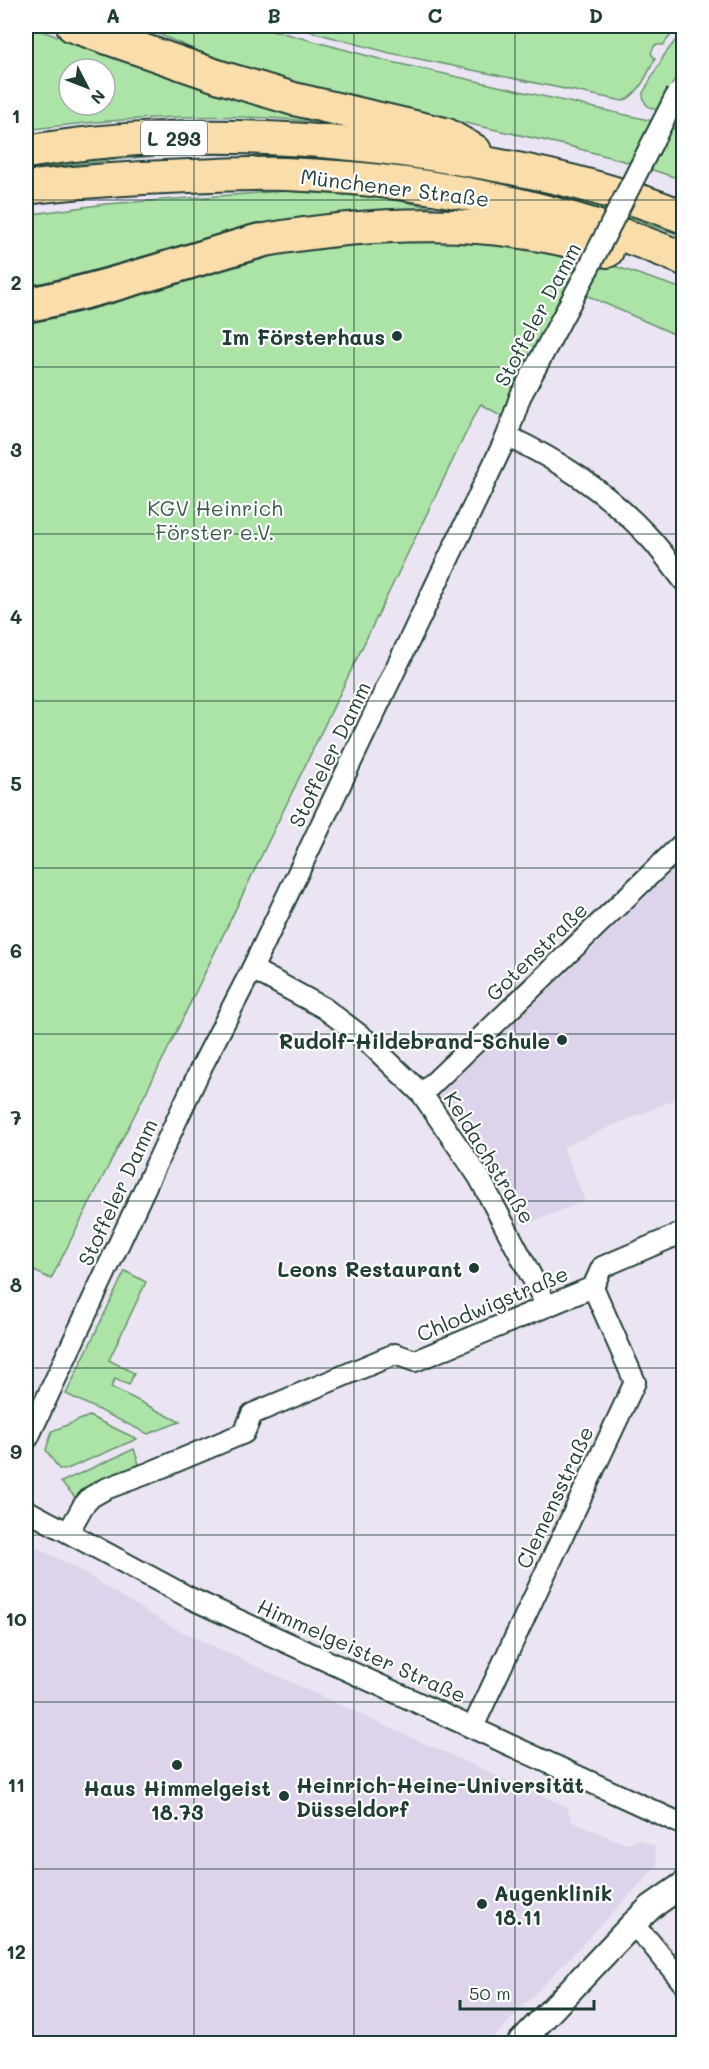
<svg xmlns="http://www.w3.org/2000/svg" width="709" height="2069" font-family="Mali,sans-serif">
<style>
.built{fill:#ddd3eb}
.green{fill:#ace4a7;stroke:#66906e;stroke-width:1.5;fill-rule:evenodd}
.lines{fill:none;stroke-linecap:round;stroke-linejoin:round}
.minor-casing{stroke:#1f3d34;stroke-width:24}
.tertiary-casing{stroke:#1f3d34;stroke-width:28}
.trunk-casing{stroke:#1f3d34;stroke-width:36}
.motorway-casing{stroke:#1f3d34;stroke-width:38}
.minor{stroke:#fff;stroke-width:20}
.tertiary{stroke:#fff;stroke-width:24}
.trunk{stroke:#f9deab;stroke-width:32}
.motorway{stroke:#f9deab;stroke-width:33}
.minor-bridge-casing{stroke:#1f3d34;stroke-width:24;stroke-linecap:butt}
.minor-bridge{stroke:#fff;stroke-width:20}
.grid{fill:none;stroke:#1f3d34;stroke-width:1.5;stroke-opacity:0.55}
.poi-dot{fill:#1f3d34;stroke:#fff;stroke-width:2}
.labels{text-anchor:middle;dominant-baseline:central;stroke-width:4.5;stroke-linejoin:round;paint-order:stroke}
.shield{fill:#fff;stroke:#627771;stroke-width:1.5}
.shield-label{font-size:20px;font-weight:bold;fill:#1f3d34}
.street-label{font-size:21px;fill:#1f3d34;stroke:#fff}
.poi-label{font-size:21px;font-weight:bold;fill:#1f3d34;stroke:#fff;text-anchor:end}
.park-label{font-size:21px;fill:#3b5e4b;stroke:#fff}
.neatline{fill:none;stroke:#1f3d34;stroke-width:2}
.grid-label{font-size:20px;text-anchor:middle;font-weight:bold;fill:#1f3d34}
</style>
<rect width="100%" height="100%" fill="#ebe5f3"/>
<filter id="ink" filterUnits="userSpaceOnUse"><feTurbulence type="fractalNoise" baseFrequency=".0167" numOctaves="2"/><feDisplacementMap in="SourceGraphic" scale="12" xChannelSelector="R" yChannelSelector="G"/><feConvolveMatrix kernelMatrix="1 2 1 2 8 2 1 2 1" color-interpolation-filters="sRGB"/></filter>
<g filter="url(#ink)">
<!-- built -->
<g class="built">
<path d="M 683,861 L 683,1096 L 563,1147 L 585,1201 L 524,1225 L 501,1183 L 472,1138 L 437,1097 Z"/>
<path d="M 26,1541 L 77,1569 L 170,1626 L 383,1725 L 567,1807 L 572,1821 L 625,1844 L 639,1839 L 654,1846 L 658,1865 L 488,2043 L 26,2043 Z"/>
</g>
<!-- green -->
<g class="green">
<path d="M 26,26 L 210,87 L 317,120 L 314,122 C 218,111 122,117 26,130 ZM 69,69 L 105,69 L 105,105 L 69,105 Z"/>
<path d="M 140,26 L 257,26 L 387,61 L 653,121 L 635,157 L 654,163 L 672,128 L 683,132 L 683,180 L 631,163 L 569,146 L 335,94 L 204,54 Z"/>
<path d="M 290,26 L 678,26 L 663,45 L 655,45 L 651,53 L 655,59 C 647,74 640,94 623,101 L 390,53 Z"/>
<path d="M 683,31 L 683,63 L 659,111 C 648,107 643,105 643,93 L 665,54 Z"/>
<path d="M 215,150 L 280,151 L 460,170 L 578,197 L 683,231 L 683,236 C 515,176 336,145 157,156 C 113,159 69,165 26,170 L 26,165 L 123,154 Z"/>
<path d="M 286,191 L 381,197 L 434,208 L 357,212 L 318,217 L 26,293 L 26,215 L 106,204 Z"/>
<path d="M 469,238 L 582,256 L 502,416 L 481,404 L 477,410 L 168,1049 L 51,1279 L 26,1267 L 26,323 L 86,310 L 249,261 L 281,253 L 352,241 Z"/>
<path d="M 602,262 L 683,289 L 683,338 L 581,293 Z"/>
<path d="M 125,1271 L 146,1282 L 109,1360 L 134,1373 L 129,1385 L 115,1379 L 111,1387 L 180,1422 L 148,1434 L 66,1394 Z"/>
<path d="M 89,1416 L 137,1439 L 65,1470 L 59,1469 L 46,1450 L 52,1431 Z"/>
<path d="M 134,1449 L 140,1467 L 91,1484 L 75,1497 L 61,1482 Z"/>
</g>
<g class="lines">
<defs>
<g id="minor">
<path d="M 507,436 C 560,461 604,490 646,534 C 660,548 671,565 684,581"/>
<path d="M 252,969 L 324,1008 L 365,1039 L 422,1094 L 479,1177 L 547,1306"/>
<path d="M 422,1094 L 684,842"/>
<path d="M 28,1438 L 202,1066 L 252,969 L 507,436 L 520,397 L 584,277"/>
<path d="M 26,1510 L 190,1598 L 684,1825"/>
<path d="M 69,1531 L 83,1506 L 91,1497 L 105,1489 L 146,1474 L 244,1433 L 252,1414 L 395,1354 L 415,1361 L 593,1287 L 602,1267 L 684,1232"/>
<path d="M 473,1727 L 635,1382 L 593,1287"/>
<path d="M 632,1925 L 649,1941 L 684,1984"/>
</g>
<path id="tertiary" d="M 519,2044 L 632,1925 L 651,1907 L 684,1884"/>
<g id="trunk">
<path d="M 73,26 L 220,77 L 294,99 L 445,134 L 475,151"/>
<path d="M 26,152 C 168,128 313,134 455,158 C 532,170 611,188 684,217"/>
<path d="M 26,188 C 80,181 134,178 189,176 C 221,175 253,173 285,174 C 421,179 558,205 684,259"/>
<path d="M 259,241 C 374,221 494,216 607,251"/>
</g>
<path id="motorway" d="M 26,305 C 105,290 181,263 259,241"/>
</defs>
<!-- minor casing -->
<use href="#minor" class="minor-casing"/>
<!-- tertiary casing -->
<use href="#tertiary" class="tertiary-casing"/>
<!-- trunk casing -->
<use href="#trunk" class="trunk-casing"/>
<!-- motorway casing -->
<use href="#motorway" class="motorway-casing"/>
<!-- minor -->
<use href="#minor" class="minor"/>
<!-- tertiary -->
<use href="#tertiary" class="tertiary"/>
<!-- trunk -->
<use href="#trunk" class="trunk"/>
<!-- motorway -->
<use href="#motorway" class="motorway"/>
<defs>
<path id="minor-bridge" d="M 584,277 L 677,94"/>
</defs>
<!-- minor-bridge casing -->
<use href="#minor-bridge" class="minor-bridge-casing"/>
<!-- minor-bridge -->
<use href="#minor-bridge" class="minor-bridge"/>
</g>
</g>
<!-- grid -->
<path class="grid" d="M 194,26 L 194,2044M 354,26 L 354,2044M 515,26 L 515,2044M 26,200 L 684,200M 26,367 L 684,367M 26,534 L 684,534M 26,701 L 684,701M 26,868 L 684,868M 26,1034 L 684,1034M 26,1201 L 684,1201M 26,1368 L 684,1368M 26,1535 L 684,1535M 26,1702 L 684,1702M 26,1869 L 684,1869"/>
<!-- markers -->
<g class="poi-dot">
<circle cx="397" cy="336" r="6"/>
<circle cx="562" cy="1040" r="6"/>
<circle cx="474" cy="1268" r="6"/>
<circle cx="177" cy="1765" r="6"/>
<circle cx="284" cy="1796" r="6"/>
<circle cx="482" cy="1904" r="6"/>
</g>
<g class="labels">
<!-- shield labels -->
<rect class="shield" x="141" y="121" width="66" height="34" rx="4.5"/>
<g class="shield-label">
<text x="174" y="138">L 293</text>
</g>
<!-- street labels -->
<g class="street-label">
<text transform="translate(395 187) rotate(7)">Münchener Straße</text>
<text transform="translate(537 314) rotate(-62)">Stoffeler Damm</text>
<text transform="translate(329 754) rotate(-64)">Stoffeler Damm</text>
<text transform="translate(536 951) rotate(-44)">Gotenstraße</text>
<text transform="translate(490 1157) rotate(58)">Keldachstraße</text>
<text transform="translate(117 1192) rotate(-65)">Stoffeler Damm</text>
<text transform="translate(492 1303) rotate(-23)">Chlodwigstraße</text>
<text transform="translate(554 1497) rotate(-65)">Clemensstraße</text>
<text transform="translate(362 1650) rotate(24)">Himmelgeister Straße</text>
</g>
<!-- poi labels -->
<g class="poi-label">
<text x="385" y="336">Im Försterhaus</text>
<text x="550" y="1040">Rudolf-Hildebrand-Schule</text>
<text x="462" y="1268">Leons Restaurant</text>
<text x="296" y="1784" text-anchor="start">Heinrich-Heine-Universität<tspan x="296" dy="24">Düsseldorf</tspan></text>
<text x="177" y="1787" text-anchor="middle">Haus Himmelgeist<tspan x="177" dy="24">18.73</tspan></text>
<text x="494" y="1892" text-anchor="start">Augenklinik<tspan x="494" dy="24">18.11</tspan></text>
</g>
<!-- park labels -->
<g class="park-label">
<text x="215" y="507">KGV Heinrich<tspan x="215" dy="24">Förster e.V.</tspan></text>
</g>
</g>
<!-- margin -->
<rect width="709" height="2069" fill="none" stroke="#fff" stroke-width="66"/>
<!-- north arrow -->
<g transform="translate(87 87) rotate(132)"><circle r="28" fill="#ffffff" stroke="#a5b1ae" stroke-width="1.5"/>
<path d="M0-4.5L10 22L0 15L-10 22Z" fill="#1f3d34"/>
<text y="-9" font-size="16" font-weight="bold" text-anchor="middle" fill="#1f3d34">N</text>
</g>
<!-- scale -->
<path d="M460 2000v9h134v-9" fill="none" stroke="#1f3d34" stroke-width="3"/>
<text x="469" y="2000" font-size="18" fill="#1f3d34" stroke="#ffffff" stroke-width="4.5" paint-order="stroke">50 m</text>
<rect x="33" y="33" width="643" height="2003" class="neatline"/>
<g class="grid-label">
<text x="113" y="23">A</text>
<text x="274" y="23">B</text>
<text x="435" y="23">C</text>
<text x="596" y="23">D</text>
<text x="16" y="123">1</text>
<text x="16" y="290">2</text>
<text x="16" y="457">3</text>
<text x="16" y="624">4</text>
<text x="16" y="791">5</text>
<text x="16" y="958">6</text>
<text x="16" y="1125">7</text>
<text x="16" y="1292">8</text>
<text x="16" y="1459">9</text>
<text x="16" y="1626">10</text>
<text x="16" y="1792">11</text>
<text x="16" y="1959">12</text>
</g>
</svg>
